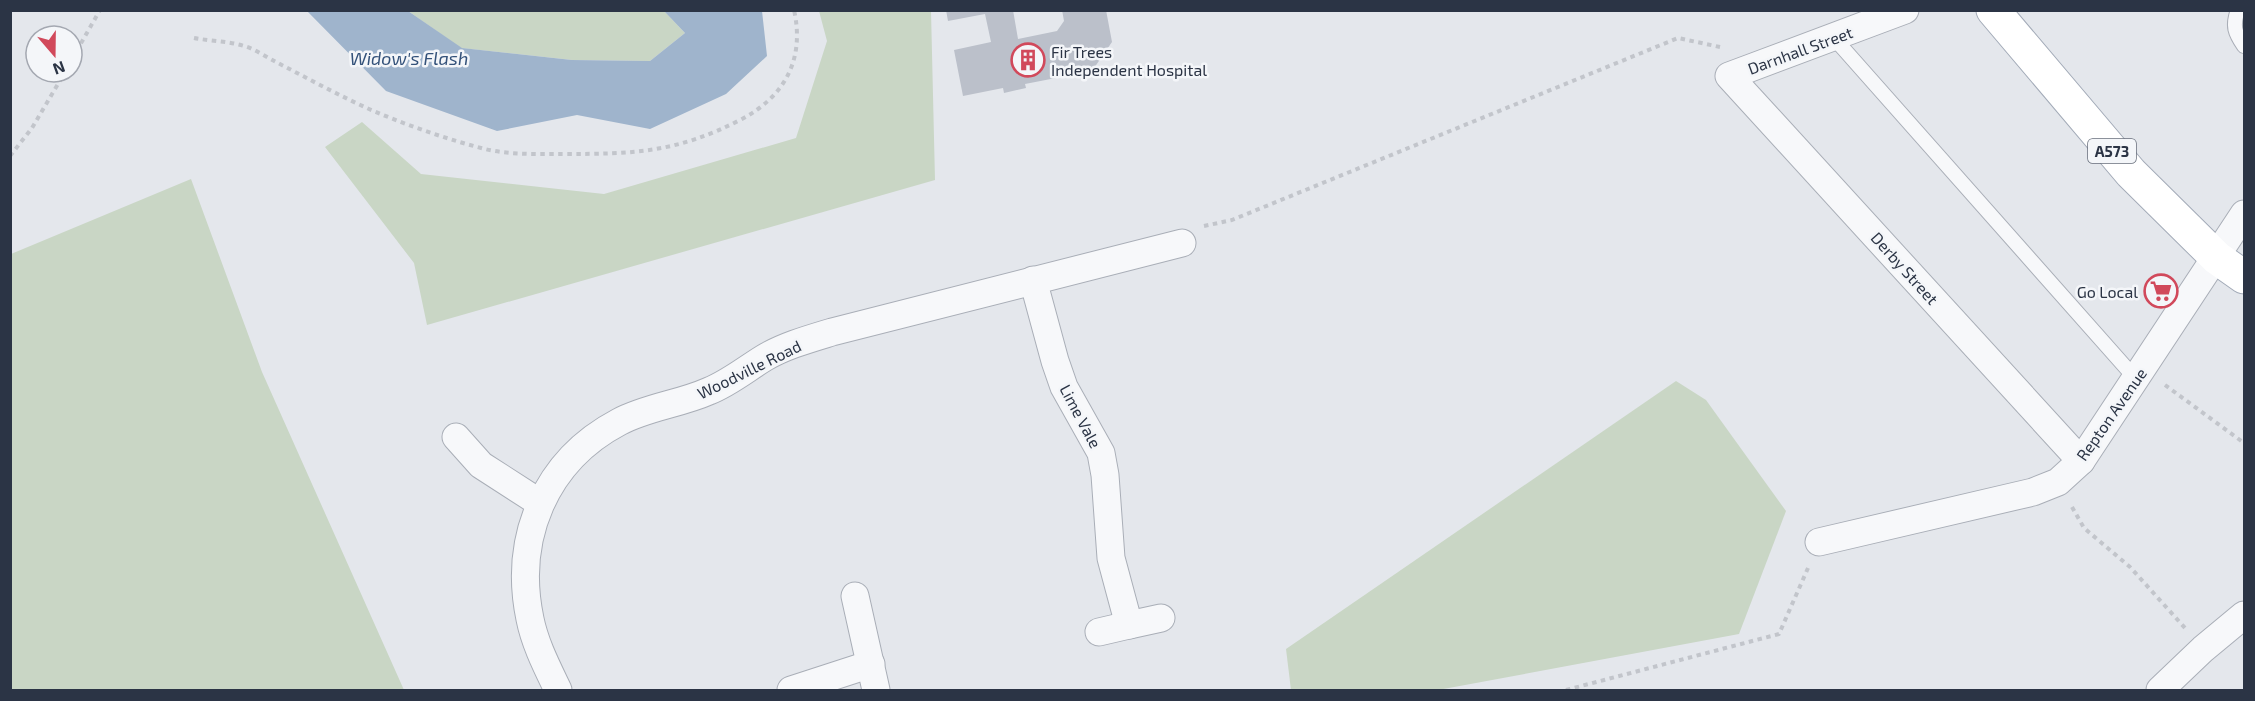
<svg xmlns="http://www.w3.org/2000/svg" width="2255" height="701" font-family="'Exo 2',sans-serif">
<style>
.green{fill:#c9d6c5}
.water{fill:#9fb4cc}
.building{fill:#bbc0ca}
.lines{fill:none;stroke-linecap:round;stroke-linejoin:round}
.lane-casing{stroke:#a9aeb7;stroke-width:16}
.street-casing{stroke:#a9aeb7;stroke-width:29}
.primary-casing{stroke:#a3abb8;stroke-width:35}
.path{stroke:#c2c5cb;stroke-width:4;stroke-dasharray:4.5 4.5;stroke-linecap:butt}
.lane{stroke:#f7f8fa;stroke-width:14}
.street{stroke:#f7f8fa;stroke-width:27}
.primary{stroke:#fff;stroke-width:33}
.labels{text-anchor:middle;dominant-baseline:central;stroke-width:5;stroke-linejoin:round;paint-order:stroke}
.shield{fill:#f4f6f9;stroke:#676e7b;stroke-width:1.5}
.shield-label{font-size:15px;font-weight:bold;fill:#2b3445}
.street-label{font-size:16px;fill:#2b3445;stroke:#f4f6f9}
.poi-label{font-size:16px;fill:#2b3445;stroke:#f4f6f9;text-anchor:start}
.water-label{font-size:18px;font-style:italic;fill:#34527a;stroke:#f4f6f9}
</style>
<rect width="100%" height="100%" fill="#e4e7ec"/>
<!-- green -->
<g class="green">
<path d="M 408,11 L 664,11 L 685,33 L 650,61 L 572,60 L 461,48 Z"/>
<path d="M 819,11 L 931,11 L 935,180 L 427,325 L 414,263 L 325,147 L 362,122 L 421,174 L 604,194 L 796,138 L 827,41 Z"/>
<path d="M 191,179 L 262,372 L 404,690 L 11,690 L 11,254 Z"/>
<path d="M 1676,381 L 1706,400 L 1786,511 L 1739,634 L 1438,690 L 1291,690 L 1286,649 Z"/>
</g>
<!-- water -->
<path class="water" d="M 307,11 L 408,11 L 462,48 L 572,60 L 650,61 L 685,33 L 664,11 L 762,11 L 767,56 L 726,94 L 650,129 L 577,115 L 497,131 L 386,91 Z"/>
<!-- building -->
<path class="building" d="M 946,10 L 1013,10 L 1018,39 L 1057,31 L 1064,21 L 1062,10 L 1106,10 L 1112,42 L 1092,71 L 1025,84 L 1026,88 L 1004,93 L 1003,88 L 963,96 L 954,50 L 991,42 L 985,14 L 948,21 Z"/>
<g class="lines">
<defs>
<g id="lane">
<path d="M 2238,10 C 2232,26 2235,33 2244,46"/>
<path d="M 1834,38 L 2136,379"/>
</g>
<g id="street">
<path d="M 1905,10 L 1729,76 L 2081,461"/>
<path d="M 1033,280 L 1055,361 L 1064,387 L 1101,453 L 1105,475 L 1111,558 L 1129,625 L 1161,618"/>
<path d="M 456,437 L 481,465 L 540,503"/>
<path d="M 1819,542 L 2033,492 L 2058,482 L 2081,461 L 2244,214"/>
<path d="M 855,596 L 876,690"/>
<path d="M 1099,632 L 1129,625"/>
<path d="M 558,690 C 547,667 535,644 530,619 C 513,538 545,461 619,422 C 647,407 680,404 709,391 C 729,383 746,369 764,358 C 784,346 809,339 832,332 L 1182,243"/>
<path d="M 791,690 L 871,664"/>
<path d="M 2160,690 L 2203,649 L 2244,615"/>
</g>
<path id="primary" d="M 1993,10 L 2131,173 L 2217,258 L 2244,277"/>
</defs>
<!-- lane casing -->
<use href="#lane" class="lane-casing"/>
<!-- street casing -->
<use href="#street" class="street-casing"/>
<!-- primary casing -->
<use href="#primary" class="primary-casing"/>
<!-- path -->
<g class="path">
<path d="M 194,38 C 210,41 228,41 244,46 C 255,49 266,57 276,62 C 307,78 338,95 369,109 C 406,125 446,139 485,149 C 510,155 537,154 562,154 C 634,154 676,153 742,119 C 785,96 805,59 794,10"/>
<path d="M 72,59 L 100,10"/>
<path d="M 10,156 L 32,128 L 65,72"/>
<path d="M 1204,226 L 1232,220 L 1678,38 L 1720,47"/>
<path d="M 2165,385 L 2244,443"/>
<path d="M 2072,507 L 2084,528 L 2130,567 L 2185,628"/>
<path d="M 1566,690 L 1779,634 L 1808,568"/>
</g>
<!-- lane -->
<use href="#lane" class="lane"/>
<!-- street -->
<use href="#street" class="street"/>
<!-- primary -->
<use href="#primary" class="primary"/>
</g>
<!-- icons -->
<defs>
<symbol id="building-ring" viewBox="-11 -11 22 22"><circle r="9.5" fill="#f4f6f9" stroke="#d1495b" stroke-width="1.5"/><path d="M-4-6H4V6H1V3H-1V6H-4ZM-2.5-4.3h1.7v1.8h-1.7ZM.8-4.3h1.7v1.8H.8ZM-2.5-1h1.7V.8h-1.7ZM.8-1h1.7V.8H.8Z" fill="#d1495b"/></symbol>
<symbol id="supermarket-ring" viewBox="-11 -11 22 22"><circle r="9.5" fill="#f4f6f9" stroke="#d1495b" stroke-width="1.5"/><path d="M-6-5.5h2.5l.6 2H6L4.5 2H-2.5L-4.4-4H-6ZM-1.5 3.2a1.3 1.3 0 1 0 .1 0ZM3 3.2a1.3 1.3 0 1 0 .1 0Z" fill="#d1495b"/></symbol>
</defs>
<g fill-rule="evenodd">
<use href="#building-ring" x="1009" y="41" width="38" height="38"/>
<use href="#supermarket-ring" x="2142" y="272" width="38" height="38"/>
</g>
<g class="labels">
<!-- shield labels -->
<rect class="shield" x="2088" y="139" width="48" height="24" rx="4.5"/>
<g class="shield-label">
<text x="2112" y="151">A573</text>
</g>
<!-- street labels -->
<g class="street-label">
<text transform="translate(1800 50) rotate(-20)">Darnhall Street</text>
<text transform="translate(1905 268) rotate(48)">Derby Street</text>
<text transform="translate(749 369) rotate(-26)">Woodville Road</text>
<text transform="translate(2111 414) rotate(-55)">Repton Avenue</text>
<text transform="translate(1081 416) rotate(62)">Lime Vale</text>
</g>
<!-- poi labels -->
<g class="poi-label">
<text x="1051" y="51">Fir Trees<tspan x="1051" dy="18">Independent Hospital</tspan></text>
<text x="2138" y="291" text-anchor="end">Go Local</text>
</g>
<!-- water labels -->
<g class="water-label">
<text x="409" y="58">Widow's Flash</text>
</g>
</g>
<!-- border -->
<rect width="2255" height="701" fill="none" stroke="#2b3445" stroke-width="24"/>
<!-- north arrow -->
<g transform="translate(54 54) rotate(160)"><circle r="28" fill="#f4f6f9" stroke="#a4a8b1" stroke-width="1.5"/>
<path d="M0-4.5L10 22L0 15L-10 22Z" fill="#d1495b"/>
<text y="-9" font-size="16" font-weight="bold" text-anchor="middle" fill="#2b3445">N</text>
</g>
</svg>
